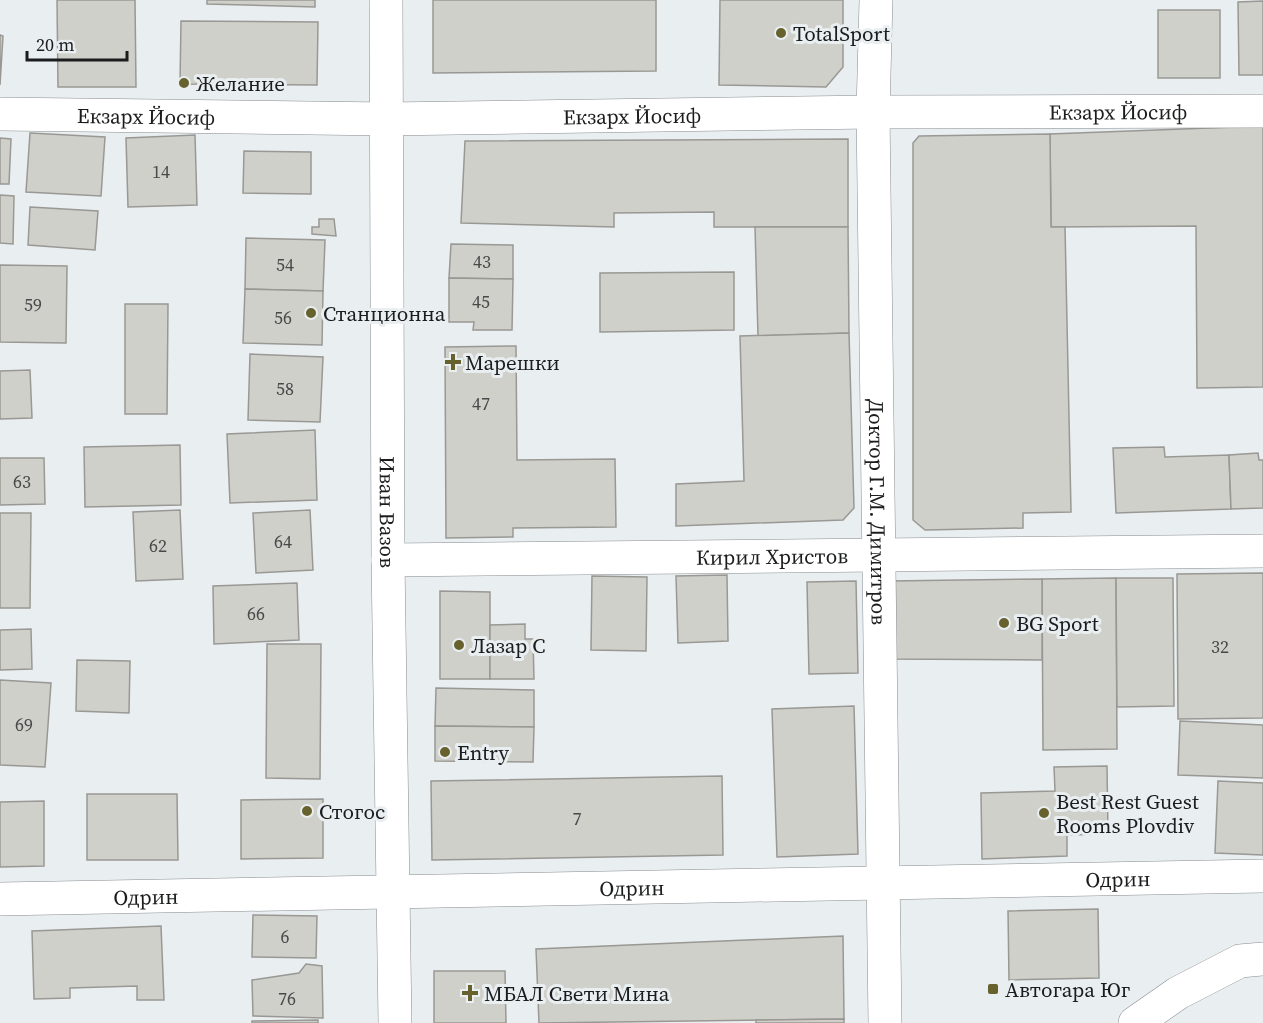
<svg xmlns="http://www.w3.org/2000/svg" width="1263" height="1023" font-family="'Source Serif 4',serif">
<style>
.building{fill:#d0d0cb;stroke:#999894;stroke-width:1.5}
.lines{fill:none;stroke-linecap:round;stroke-linejoin:round}
.minor-casing{stroke:#898d90;stroke-width:34}
.minor{stroke:#fff;stroke-width:33}
.poi-dot{fill:#67612e;stroke:#e9eef1;stroke-width:2}
.labels{text-anchor:middle;dominant-baseline:central;stroke-width:6;stroke-linejoin:round;paint-order:stroke}
.number-label{font-size:18px;fill:#484948}
.poi-label{font-size:21px;fill:#1b1c1d;stroke:#e9eef1;text-anchor:start}
.street-label{font-size:21px;fill:#1b1c1d;stroke:#e9eef1}
</style>
<rect width="100%" height="100%" fill="#e9eef1"/>
<!-- building -->
<g class="building">
<path d="M 57,0 L 135,0 L 136,87 L 58,87 Z"/>
<path d="M 207,0 L 315,0 L 315,7 L 207,4 Z"/>
<path d="M 433,0 L 656,0 L 656,71 L 433,73 Z"/>
<path d="M 720,0 L 843,0 L 843,67 L 826,87 L 719,85 Z"/>
<path d="M 1263,1 L 1263,75 L 1239,75 L 1238,2 Z"/>
<rect x="1158" y="10" width="62" height="68"/>
<path d="M 181,21 L 318,22 L 317,85 L 180,84 Z"/>
<path d="M 0,35 L 3,36 L 0,85 Z"/>
<path d="M 1263,126 L 1263,387 L 1197,388 L 1196,226 L 1051,227 L 1050,134 Z"/>
<path d="M 30,133 L 105,137 L 101,196 L 26,192 Z"/>
<path d="M 1050,134 L 1051,227 L 1065,227 L 1071,512 L 1023,513 L 1023,528 L 925,530 L 913,520 L 913,143 L 919,136 Z"/>
<path d="M 195,135 L 197,205 L 128,207 L 126,138 Z"/>
<path d="M 0,138 L 11,139 L 9,184 L 0,184 Z"/>
<path d="M 848,139 L 848,227 L 714,227 L 714,212 L 614,213 L 614,227 L 461,223 L 465,141 Z"/>
<path d="M 244,151 L 311,152 L 311,194 L 243,193 Z"/>
<path d="M 0,195 L 14,196 L 13,244 L 0,243 Z"/>
<path d="M 30,207 L 98,211 L 95,250 L 28,245 Z"/>
<path d="M 319,219 L 334,219 L 336,236 L 312,234 L 312,227 L 319,227 Z"/>
<path d="M 755,227 L 848,227 L 849,333 L 758,336 Z"/>
<path d="M 246,238 L 325,240 L 323,291 L 245,289 Z"/>
<path d="M 451,244 L 513,245 L 513,279 L 449,278 Z"/>
<path d="M 0,265 L 67,266 L 66,343 L 0,342 Z"/>
<path d="M 734,272 L 734,330 L 600,332 L 600,273 Z"/>
<path d="M 449,278 L 513,279 L 512,330 L 473,330 L 474,322 L 449,322 Z"/>
<path d="M 245,289 L 323,291 L 322,345 L 243,343 Z"/>
<path d="M 125,304 L 168,304 L 167,414 L 125,414 Z"/>
<path d="M 849,333 L 854,508 L 843,520 L 676,526 L 676,484 L 744,481 L 740,336 Z"/>
<path d="M 516,346 L 517,460 L 615,459 L 616,527 L 513,528 L 513,537 L 446,538 L 445,347 Z"/>
<path d="M 250,354 L 323,357 L 320,422 L 248,420 Z"/>
<path d="M 30,370 L 32,418 L 0,419 L 0,371 Z"/>
<path d="M 315,430 L 317,500 L 230,503 L 227,434 Z"/>
<path d="M 180,445 L 181,505 L 85,507 L 84,447 Z"/>
<path d="M 1164,447 L 1165,457 L 1229,455 L 1231,509 L 1116,513 L 1113,448 Z"/>
<path d="M 1258,453 L 1259,460 L 1263,460 L 1263,508 L 1231,509 L 1229,455 Z"/>
<path d="M 0,458 L 44,458 L 45,504 L 0,505 Z"/>
<path d="M 180,510 L 183,579 L 136,581 L 133,512 Z"/>
<path d="M 310,510 L 313,570 L 256,573 L 253,513 Z"/>
<path d="M 0,513 L 31,513 L 30,608 L 0,608 Z"/>
<path d="M 1263,573 L 1263,718 L 1178,719 L 1177,574 Z"/>
<path d="M 727,575 L 728,641 L 678,643 L 676,576 Z"/>
<path d="M 592,576 L 647,577 L 646,651 L 591,650 Z"/>
<path d="M 1116,578 L 1117,749 L 1043,750 L 1042,579 Z"/>
<path d="M 1116,578 L 1173,578 L 1174,706 L 1117,707 Z"/>
<path d="M 1042,579 L 1042,660 L 888,659 L 889,581 Z"/>
<path d="M 856,581 L 858,673 L 809,674 L 807,582 Z"/>
<path d="M 297,583 L 299,640 L 214,644 L 213,586 Z"/>
<path d="M 440,591 L 490,592 L 490,679 L 440,679 Z"/>
<path d="M 525,624 L 525,639 L 533,639 L 534,679 L 490,679 L 490,625 Z"/>
<path d="M 31,629 L 32,669 L 0,670 L 0,630 Z"/>
<path d="M 267,644 L 321,644 L 320,779 L 266,778 Z"/>
<path d="M 77,660 L 130,661 L 129,713 L 76,711 Z"/>
<path d="M 0,680 L 51,683 L 45,767 L 0,765 Z"/>
<path d="M 436,688 L 534,690 L 534,727 L 435,726 Z"/>
<path d="M 854,706 L 858,854 L 777,857 L 772,709 Z"/>
<path d="M 1180,721 L 1263,725 L 1263,778 L 1178,775 Z"/>
<path d="M 435,726 L 534,727 L 533,762 L 435,761 Z"/>
<path d="M 1107,766 L 1108,834 L 1067,835 L 1067,856 L 982,859 L 981,793 L 1055,791 L 1054,767 Z"/>
<path d="M 722,776 L 723,855 L 432,860 L 431,781 Z"/>
<path d="M 1218,781 L 1263,783 L 1263,855 L 1215,853 Z"/>
<path d="M 87,794 L 177,794 L 178,860 L 87,860 Z"/>
<path d="M 323,799 L 323,858 L 241,859 L 241,800 Z"/>
<path d="M 44,801 L 44,866 L 0,867 L 0,802 Z"/>
<path d="M 1098,909 L 1099,978 L 1009,980 L 1008,911 Z"/>
<path d="M 253,915 L 317,916 L 316,958 L 252,957 Z"/>
<path d="M 161,926 L 164,1000 L 137,1000 L 137,986 L 70,988 L 70,998 L 34,999 L 32,931 Z"/>
<path d="M 843,936 L 844,1019 L 539,1023 L 536,949 Z"/>
<path d="M 306,964 L 322,966 L 323,1018 L 253,1016 L 252,980 L 299,973 Z"/>
<path d="M 434,971 L 505,971 L 506,1023 L 434,1023 Z"/>
<path d="M 844,1019 L 844,1023 L 756,1023 L 756,1020 Z"/>
<path d="M 318,1020 L 318,1023 L 252,1023 L 252,1021 Z"/>
</g>
<g class="lines">
<defs>
<g id="minor">
<path id="s1" d="M 386,0 L 388,560 L 395,1023"/>
<path id="s2" d="M 876,0 L 873,112 L 885,1023"/>
<path id="s3" d="M 0,114 L 387,119 L 873,112 L 1263,111"/>
<path id="s4" d="M 388,560 L 1263,551"/>
<path id="s5" d="M 0,899 L 1263,876"/>
<path d="M 1135,1023 L 1178,993 L 1240,961 L 1263,959"/>
</g>
</defs>
<!-- minor casing -->
<use href="#minor" class="minor-casing"/>
<!-- minor -->
<use href="#minor" class="minor"/>
</g>
<!-- markers -->
<g class="poi-dot">
<circle cx="781" cy="33" r="6"/>
<circle cx="184" cy="83" r="6"/>
<circle cx="311" cy="313" r="6"/>
<path d="M450 353h6v6h6v6h-6v6h-6v-6h-6v-6h6z"/>
<circle cx="1004" cy="623" r="6"/>
<circle cx="459" cy="645" r="6"/>
<circle cx="445" cy="752" r="6"/>
<circle cx="307" cy="811" r="6"/>
<circle cx="1044" cy="813" r="6"/>
<rect x="987" y="983" width="12" height="12" rx="3"/>
<path d="M467 984h6v6h6v6h-6v6h-6v-6h-6v-6h6z"/>
</g>
<g class="labels">
<!-- number labels -->
<g class="number-label">
<text x="161" y="171">14</text>
<text x="482" y="261">43</text>
<text x="285" y="264">54</text>
<text x="481" y="301">45</text>
<text x="33" y="304">59</text>
<text x="283" y="317">56</text>
<text x="285" y="388">58</text>
<text x="481" y="403">47</text>
<text x="22" y="481">63</text>
<text x="283" y="541">64</text>
<text x="158" y="545">62</text>
<text x="256" y="613">66</text>
<text x="1220" y="646">32</text>
<text x="24" y="724">69</text>
<text x="577" y="818">7</text>
<text x="285" y="936">6</text>
<text x="287" y="998">76</text>
</g>
<!-- poi labels -->
<g class="poi-label">
<text x="793" y="33">TotalSport</text>
<text x="196" y="83">Желание</text>
<text x="323" y="313">Станционна</text>
<text x="465" y="362">Марешки</text>
<text x="1016" y="623">BG Sport</text>
<text x="471" y="645">Лазар С</text>
<text x="457" y="752">Entry</text>
<text x="1056" y="801">Best Rest Guest<tspan x="1056" dy="24">Rooms Plovdiv</tspan></text>
<text x="319" y="811">Стогос</text>
<text x="1005" y="989">Автогара Юг</text>
<text x="484" y="993">МБАЛ Свети Мина</text>
</g>
<!-- street labels -->
<g class="street-label">
<text stroke="none"><textPath href="#s3" startOffset="1118">Екзарх Йосиф</textPath></text>
<text stroke="none"><textPath href="#s3" startOffset="632">Екзарх Йосиф</textPath></text>
<text stroke="none"><textPath href="#s3" startOffset="146">Екзарх Йосиф</textPath></text>
<text stroke="none"><textPath href="#s2" startOffset="512">Доктор Г.М. Димитров</textPath></text>
<text stroke="none"><textPath href="#s1" startOffset="512">Иван Вазов</textPath></text>
<text stroke="none"><textPath href="#s4" startOffset="384">Кирил Христов</textPath></text>
<text stroke="none"><textPath href="#s5" startOffset="1118">Одрин</textPath></text>
<text stroke="none"><textPath href="#s5" startOffset="632">Одрин</textPath></text>
<text stroke="none"><textPath href="#s5" startOffset="146">Одрин</textPath></text>
</g>
</g>
<!-- scale -->
<path d="M27 51v9h100v-9" fill="none" stroke="#1b1c1d" stroke-width="3"/>
<text x="36" y="51" font-size="18" fill="#1b1c1d" stroke="#e9eef1" stroke-width="4.5" paint-order="stroke">20 m</text>
</svg>
